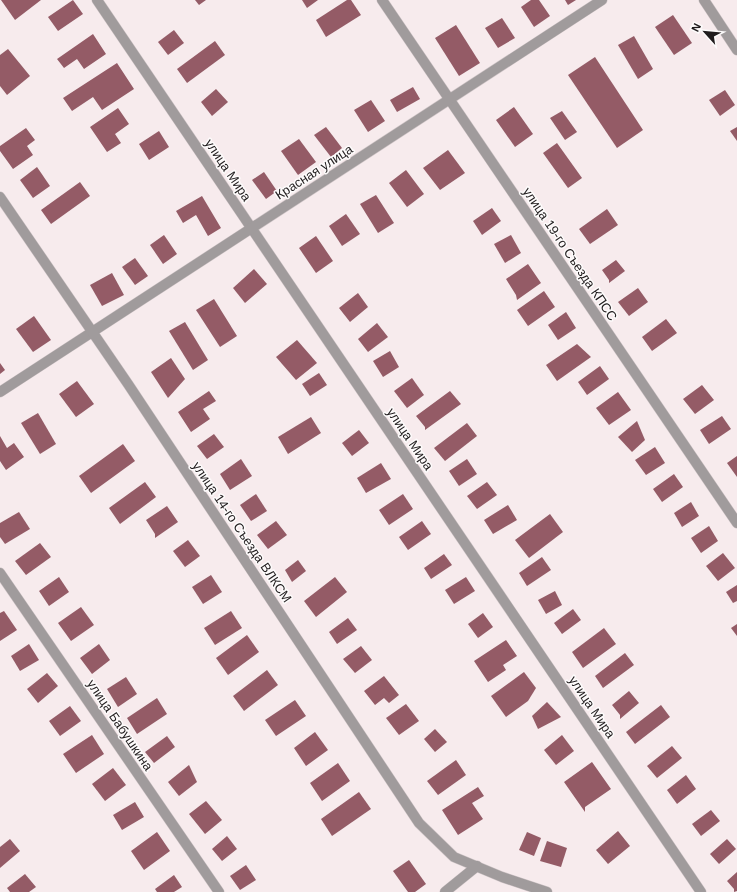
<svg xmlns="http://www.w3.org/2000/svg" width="737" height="892" font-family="Helvetica,sans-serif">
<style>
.building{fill:#945b66}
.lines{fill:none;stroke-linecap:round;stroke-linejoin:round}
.minor-casing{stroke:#d0c6c8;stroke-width:11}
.tertiary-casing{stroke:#d0c6c8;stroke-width:11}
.minor{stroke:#a09b9c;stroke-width:10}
.tertiary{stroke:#a09b9c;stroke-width:10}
.labels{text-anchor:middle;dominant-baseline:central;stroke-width:3;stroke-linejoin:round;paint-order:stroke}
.street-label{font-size:13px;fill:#201c1d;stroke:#fdfbfb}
</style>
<rect width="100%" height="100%" fill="#f7ebed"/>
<!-- building -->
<g class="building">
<path d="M 1,0 L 41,0 L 15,20 Z"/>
<path d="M 73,0 L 83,14 L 58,31 L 48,17 Z"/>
<path d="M 195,0 L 206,0 L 199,5 Z"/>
<path d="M 302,0 L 318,0 L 307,8 Z"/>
<path d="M 347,0 L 351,0 L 361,15 L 326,37 L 316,20 Z"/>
<path d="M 531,0 L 539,0 L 550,16 L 534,27 L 521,7 Z"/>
<path d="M 565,0 L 576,0 L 568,5 Z"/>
<path d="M 673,15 L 692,43 L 674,55 L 655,27 Z"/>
<path d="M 502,18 L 515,38 L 498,48 L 485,28 Z"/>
<path d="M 456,25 L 480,63 L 459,76 L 435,38 Z"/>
<path d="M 174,30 L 184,43 L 168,55 L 158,42 Z"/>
<path d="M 93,34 L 106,54 L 84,69 L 77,59 L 64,68 L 57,59 Z"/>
<path d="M 634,36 L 653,69 L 638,79 L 618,45 Z"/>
<path d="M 215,41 L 225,55 L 187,83 L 177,69 Z"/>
<path d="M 8,49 L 30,76 L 7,95 L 0,86 L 0,55 Z"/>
<path d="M 595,57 L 643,130 L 617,148 L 568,75 Z"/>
<path d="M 117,63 L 134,89 L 102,110 L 93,97 L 72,111 L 63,98 Z"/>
<path d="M 413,87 L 420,99 L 397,112 L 390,100 Z"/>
<path d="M 216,89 L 228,102 L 212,116 L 201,102 Z"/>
<path d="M 725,90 L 735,105 L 720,116 L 709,100 Z"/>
<path d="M 371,100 L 385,121 L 368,132 L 354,110 Z"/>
<path d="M 514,107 L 533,134 L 515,147 L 496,120 Z"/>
<path d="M 118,108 L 129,124 L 115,134 L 121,143 L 107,152 L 90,127 Z"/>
<path d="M 562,111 L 577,132 L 565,140 L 550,118 Z"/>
<path d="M 326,127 L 342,148 L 331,157 L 314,135 Z"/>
<path d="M 737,127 L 737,141 L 730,131 Z"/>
<path d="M 26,128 L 35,140 L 27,146 L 33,155 L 13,169 L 0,151 L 0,146 Z"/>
<path d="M 159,131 L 169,147 L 149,160 L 139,144 Z"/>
<path d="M 299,139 L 316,162 L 298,175 L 281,151 Z"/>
<path d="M 557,143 L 582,178 L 568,188 L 543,153 Z"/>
<path d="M 448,150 L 465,173 L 440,190 L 423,168 Z"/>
<path d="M 37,167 L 50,186 L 33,198 L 20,180 Z"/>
<path d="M 406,170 L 424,194 L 407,207 L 389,183 Z"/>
<path d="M 264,172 L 277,191 L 266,199 L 252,180 Z"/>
<path d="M 80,182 L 90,196 L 51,224 L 41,210 Z"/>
<path d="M 376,195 L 394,223 L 378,233 L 360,204 Z"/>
<path d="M 202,196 L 221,228 L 208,236 L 196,215 L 183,223 L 176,211 Z"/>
<path d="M 492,208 L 501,221 L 482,235 L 473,221 Z"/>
<path d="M 607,209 L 618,225 L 590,244 L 579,229 Z"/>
<path d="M 346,214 L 360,234 L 342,246 L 329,226 Z"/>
<path d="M 164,235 L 177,254 L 163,264 L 150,245 Z"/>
<path d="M 511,235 L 521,253 L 505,263 L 494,244 Z"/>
<path d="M 316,236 L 333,261 L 316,273 L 299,248 Z"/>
<path d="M 135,258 L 148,276 L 135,285 L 122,267 Z"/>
<path d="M 616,260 L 625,271 L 609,283 L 609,280 L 602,270 Z"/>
<path d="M 528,264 L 541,283 L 517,300 L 516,295 L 506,279 Z"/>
<path d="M 254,269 L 267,284 L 245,303 L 233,288 Z"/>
<path d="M 112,273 L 124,295 L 102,306 L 90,285 Z"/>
<path d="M 638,288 L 648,302 L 629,316 L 618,302 Z"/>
<path d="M 544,291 L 555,307 L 528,326 L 517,310 Z"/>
<path d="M 358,293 L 368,307 L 350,322 L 339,308 Z"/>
<path d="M 214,299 L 237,336 L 220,347 L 196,310 Z"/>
<path d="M 566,312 L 576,328 L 558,340 L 548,325 Z"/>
<path d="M 34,316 L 51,340 L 33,352 L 16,329 Z"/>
<path d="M 666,319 L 677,333 L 652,351 L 642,337 Z"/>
<path d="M 185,322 L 208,360 L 193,370 L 169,331 Z"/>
<path d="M 377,323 L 388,337 L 368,352 L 358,339 Z"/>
<path d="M 297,340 L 317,363 L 296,380 L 276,357 Z"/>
<path d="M 577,344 L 591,357 L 557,381 L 546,365 Z"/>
<path d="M 390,351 L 399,367 L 383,377 L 373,361 Z"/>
<path d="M 171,358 L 185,379 L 168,398 L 151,372 Z"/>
<path d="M 0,363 L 5,370 L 0,374 Z"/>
<path d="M 600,366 L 609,379 L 587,395 L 578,382 Z"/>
<path d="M 319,373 L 327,385 L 310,396 L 302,384 Z"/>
<path d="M 412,378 L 424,395 L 407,408 L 394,391 Z"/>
<path d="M 77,381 L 94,404 L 76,417 L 59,394 Z"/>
<path d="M 702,385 L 714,400 L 695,414 L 683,399 Z"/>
<path d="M 209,391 L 216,401 L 203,409 L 210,419 L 191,432 L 178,412 Z"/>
<path d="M 450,391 L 461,404 L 425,430 L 425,427 L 416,416 Z"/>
<path d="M 618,392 L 631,410 L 609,425 L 596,408 Z"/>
<path d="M 38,413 L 56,444 L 40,454 L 21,423 Z"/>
<path d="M 722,416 L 731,429 L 709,444 L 700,430 Z"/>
<path d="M 311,417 L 321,433 L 288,454 L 278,437 Z"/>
<path d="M 637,421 L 645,440 L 632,452 L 618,437 Z"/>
<path d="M 467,423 L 477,436 L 445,461 L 434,448 Z"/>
<path d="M 359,430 L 369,443 L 352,456 L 342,443 Z"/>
<path d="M 214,434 L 224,447 L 207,459 L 197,446 Z"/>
<path d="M 0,436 L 7,448 L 14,443 L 24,457 L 6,470 L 0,461 Z"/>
<path d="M 123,444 L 135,461 L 91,493 L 79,476 Z"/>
<path d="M 655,447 L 665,463 L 646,475 L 635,460 Z"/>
<path d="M 737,456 L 737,477 L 727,463 Z"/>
<path d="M 241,459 L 252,476 L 230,490 L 220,474 Z"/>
<path d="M 467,459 L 477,474 L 459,486 L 449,471 Z"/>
<path d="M 381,463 L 391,479 L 366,493 L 357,478 Z"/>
<path d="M 674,474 L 683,487 L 662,502 L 653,489 Z"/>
<path d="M 145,482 L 156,497 L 120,524 L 109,508 Z"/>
<path d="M 487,482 L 497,495 L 477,509 L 467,496 Z"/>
<path d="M 256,494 L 267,511 L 251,521 L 240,505 Z"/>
<path d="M 403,494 L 413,509 L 389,525 L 379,510 Z"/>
<path d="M 691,502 L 699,516 L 682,527 L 674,513 Z"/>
<path d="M 508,505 L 517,520 L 493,534 L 484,520 Z"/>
<path d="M 167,506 L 178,522 L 155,538 L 155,534 L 146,520 Z"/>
<path d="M 19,512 L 30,529 L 5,544 L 0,537 L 0,523 Z"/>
<path d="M 550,514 L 563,532 L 529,558 L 515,540 Z"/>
<path d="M 276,521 L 287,535 L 268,549 L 257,535 Z"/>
<path d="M 422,521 L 431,534 L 408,550 L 399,537 Z"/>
<path d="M 709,526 L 718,541 L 701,553 L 691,538 Z"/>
<path d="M 188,540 L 200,556 L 185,567 L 173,551 Z"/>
<path d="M 40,543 L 51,557 L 26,575 L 15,561 Z"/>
<path d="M 723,553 L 735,568 L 718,581 L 706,566 Z"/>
<path d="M 444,554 L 452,565 L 431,579 L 424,568 Z"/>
<path d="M 542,557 L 551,570 L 527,586 L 519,573 Z"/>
<path d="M 298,560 L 306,571 L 292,582 L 285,570 Z"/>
<path d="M 211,575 L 222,592 L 203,604 L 192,587 Z"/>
<path d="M 59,577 L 69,592 L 49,606 L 39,591 Z"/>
<path d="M 335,577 L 347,592 L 316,617 L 304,601 Z"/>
<path d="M 466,577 L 475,591 L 454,604 L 445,590 Z"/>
<path d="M 737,585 L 737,601 L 733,603 L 726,592 Z"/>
<path d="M 555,591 L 562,605 L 546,614 L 538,600 Z"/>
<path d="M 81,607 L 94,625 L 71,641 L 58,623 Z"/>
<path d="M 573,609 L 581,620 L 562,634 L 554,623 Z"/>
<path d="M 4,611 L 17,630 L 0,641 L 0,613 Z"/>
<path d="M 231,611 L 242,628 L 215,645 L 204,628 Z"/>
<path d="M 483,613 L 493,627 L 478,638 L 468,624 Z"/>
<path d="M 348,618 L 357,630 L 337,644 L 329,632 Z"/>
<path d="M 737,624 L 737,636 L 731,628 Z"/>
<path d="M 604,628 L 616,644 L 583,668 L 572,652 Z"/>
<path d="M 247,635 L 259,652 L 228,675 L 216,658 Z"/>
<path d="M 506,640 L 517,656 L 503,665 L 506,670 L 488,682 L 474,661 Z"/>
<path d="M 29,644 L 39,660 L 20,671 L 11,656 Z"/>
<path d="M 99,644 L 110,660 L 92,674 L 80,658 Z"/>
<path d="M 361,646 L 372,660 L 355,673 L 343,659 Z"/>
<path d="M 625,653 L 634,665 L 603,688 L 595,676 Z"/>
<path d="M 267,670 L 278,685 L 244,711 L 233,696 Z"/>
<path d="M 524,672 L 536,688 L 528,701 L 506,717 L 491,696 Z"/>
<path d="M 47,673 L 58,686 L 38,703 L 27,689 Z"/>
<path d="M 384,676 L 399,695 L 389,703 L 384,698 L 375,705 L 364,691 Z"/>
<path d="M 126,677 L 137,694 L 118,707 L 107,689 Z"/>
<path d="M 629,691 L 639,703 L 620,719 L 620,715 L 612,705 Z"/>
<path d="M 157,698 L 167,714 L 137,734 L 127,718 Z"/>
<path d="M 295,700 L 306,716 L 276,736 L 265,720 Z"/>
<path d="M 547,702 L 561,717 L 538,729 L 532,716 Z"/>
<path d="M 406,704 L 419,721 L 399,735 L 386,718 Z"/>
<path d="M 661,705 L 670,717 L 635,744 L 626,732 Z"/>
<path d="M 70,706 L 81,721 L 60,736 L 49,721 Z"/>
<path d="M 435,729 L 447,742 L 435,752 L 424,739 Z"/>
<path d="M 315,732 L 328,750 L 306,766 L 294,748 Z"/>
<path d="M 92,735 L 104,754 L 76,773 L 63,754 Z"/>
<path d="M 562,735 L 574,751 L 556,765 L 544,750 Z"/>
<path d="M 167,736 L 175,747 L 154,763 L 145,752 Z"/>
<path d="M 672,746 L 682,758 L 657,778 L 647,766 Z"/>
<path d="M 456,760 L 466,775 L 438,795 L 427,781 Z"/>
<path d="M 592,762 L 611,789 L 585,807 L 585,812 L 564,782 Z"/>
<path d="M 338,763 L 350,781 L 322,801 L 310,783 Z"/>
<path d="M 189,765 L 197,782 L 179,796 L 168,782 Z"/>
<path d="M 113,768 L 126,785 L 105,801 L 92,784 Z"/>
<path d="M 686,775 L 696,789 L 677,804 L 667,790 Z"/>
<path d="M 478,787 L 484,796 L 472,803 L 483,819 L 458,835 L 442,810 Z"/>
<path d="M 359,792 L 371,809 L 332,836 L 321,819 Z"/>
<path d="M 206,801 L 222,820 L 205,834 L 189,814 Z"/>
<path d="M 135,802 L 144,817 L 122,830 L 113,815 Z"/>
<path d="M 711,810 L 720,821 L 701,836 L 692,824 Z"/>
<path d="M 618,831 L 630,846 L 608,864 L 596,850 Z"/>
<path d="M 157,832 L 170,851 L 144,870 L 131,851 Z"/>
<path d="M 527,832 L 541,838 L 534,856 L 519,850 Z"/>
<path d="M 227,836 L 237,849 L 222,861 L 212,849 Z"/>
<path d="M 10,839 L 20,851 L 0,868 L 0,847 Z"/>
<path d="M 727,839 L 736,849 L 719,864 L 710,854 Z"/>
<path d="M 547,841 L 567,848 L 561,867 L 540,861 Z"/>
<path d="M 409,860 L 426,884 L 415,892 L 408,892 L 393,871 Z"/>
<path d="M 246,865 L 256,880 L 240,890 L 230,876 Z"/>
<path d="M 737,872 L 737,891 L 734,892 L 734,889 L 727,881 Z"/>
<path d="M 25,874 L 36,887 L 29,892 L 10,892 L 7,888 Z"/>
<path d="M 174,875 L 182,887 L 174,892 L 157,892 L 155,889 Z"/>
</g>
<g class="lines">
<defs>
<g id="minor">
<path d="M 97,0 L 701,892"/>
<path d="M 382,0 L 737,523"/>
<path d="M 704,0 L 737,50"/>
<path d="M 0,392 L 602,0"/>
<path d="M 0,573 L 219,892"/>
<path d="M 445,892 L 477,866"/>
</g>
<path id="tertiary" d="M 0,197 L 128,384 L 419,823 L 454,857 L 502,877 L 547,892"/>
</defs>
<!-- minor casing -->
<use href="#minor" class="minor-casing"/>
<!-- tertiary casing -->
<use href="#tertiary" class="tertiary-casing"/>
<!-- minor -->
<use href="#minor" class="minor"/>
<!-- tertiary -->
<use href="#tertiary" class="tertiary"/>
</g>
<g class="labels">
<!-- street labels -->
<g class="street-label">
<text transform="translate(228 170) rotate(56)">улица Мира</text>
<text transform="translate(314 172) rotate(-33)">Красная улица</text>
<text transform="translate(570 254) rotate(56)">улица 19-го Съезда КПСС</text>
<text transform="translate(410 439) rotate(56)">улица Мира</text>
<text transform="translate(242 532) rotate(56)">улица 14-го Съезда ВЛКСМ</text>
<text transform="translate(592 707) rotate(56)">улица Мира</text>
<text transform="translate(120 725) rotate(56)">улица Бабушкина</text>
</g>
</g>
<!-- north arrow -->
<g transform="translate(705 32) rotate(297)" stroke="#fdfbfb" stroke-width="3" paint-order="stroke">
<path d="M0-3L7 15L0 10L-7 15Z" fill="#201c1d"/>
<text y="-6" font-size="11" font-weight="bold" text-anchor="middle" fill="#201c1d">N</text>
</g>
</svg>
